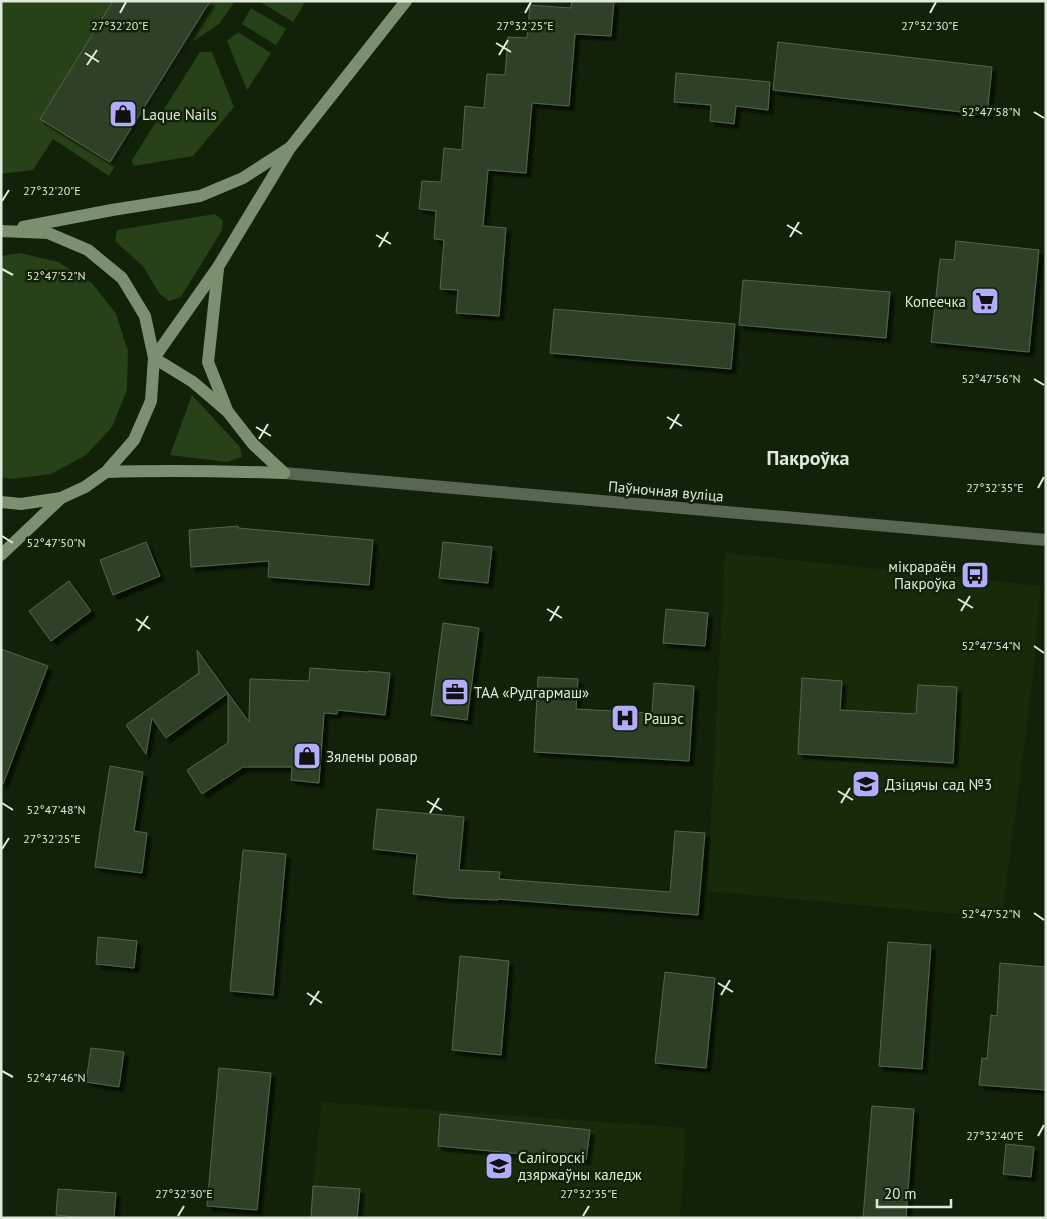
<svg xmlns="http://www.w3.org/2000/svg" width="1047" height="1219" font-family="'PT Sans',sans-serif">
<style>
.built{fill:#172b0b}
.green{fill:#274118}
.building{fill:#2e4025;stroke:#536649;filter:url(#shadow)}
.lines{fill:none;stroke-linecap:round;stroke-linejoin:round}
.tertiary{stroke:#596652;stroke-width:12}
.secondary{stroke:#7b9071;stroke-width:12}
.ticks{fill:none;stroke:#dee9d9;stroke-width:2}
.labels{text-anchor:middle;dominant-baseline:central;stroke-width:5;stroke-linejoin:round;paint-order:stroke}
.poi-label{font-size:15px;fill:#dee9d9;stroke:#122208;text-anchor:start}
.street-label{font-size:15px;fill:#dee9d9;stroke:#122208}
.district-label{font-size:20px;font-weight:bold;fill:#dee9d9;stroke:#122208}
.ticks-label{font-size:12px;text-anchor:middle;fill:#dee9d9;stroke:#122208;stroke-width:5;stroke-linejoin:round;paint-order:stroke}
</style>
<defs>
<filter id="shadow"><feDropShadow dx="4.5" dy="4.5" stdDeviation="1" flood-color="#0009"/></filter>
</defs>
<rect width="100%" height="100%" fill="#122208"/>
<!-- built -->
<g class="built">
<path d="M 725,553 L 1041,586 L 1033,677 L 1002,918 L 707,891 Z"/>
<path d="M 322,1102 L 686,1128 L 680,1218 L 309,1218 Z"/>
</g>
<!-- green -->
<g class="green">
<path d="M 1,1 L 235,1 L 219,24 L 192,42 L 109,176 L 53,139 L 33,170 L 1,174 Z"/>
<path d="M 259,1 L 306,1 L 293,22 Z"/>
<path d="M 251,8 L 286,29 L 276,45 L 242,24 Z"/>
<path d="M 238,32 L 271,53 L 247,90 L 227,41 Z"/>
<path d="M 200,52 L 212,52 L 234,107 L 193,156 L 133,166 L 132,160 Z"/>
<path d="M 215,214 L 223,221 L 222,230 L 181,297 L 169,301 L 159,293 L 143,266 L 115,241 L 117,230 Z"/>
<path d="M 20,253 L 58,262 L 92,283 L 116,314 L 128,351 L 127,390 L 112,427 L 86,455 L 51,474 L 12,479 L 1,477 L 1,256 Z"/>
<path d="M 192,395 L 240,447 L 242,457 L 227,462 L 170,455 Z"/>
</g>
<!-- building -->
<g class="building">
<path d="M 113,1 L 210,1 L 110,162 L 40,119 Z"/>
<path d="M 572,1 L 614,1 L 611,36 L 575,34 L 569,106 L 532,103 L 526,173 L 488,170 L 483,226 L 506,228 L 499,316 L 456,313 L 458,290 L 440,289 L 444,240 L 434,239 L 436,211 L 419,209 L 422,181 L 441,182 L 444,148 L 462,150 L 465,106 L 484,108 L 487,74 L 505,75 L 508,37 L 527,38 L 530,5 L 571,8 Z"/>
<path d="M 778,42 L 992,67 L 987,115 L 773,90 Z"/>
<path d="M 676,73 L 770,82 L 768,110 L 736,106 L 734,124 L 710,121 L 711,105 L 674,102 Z"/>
<path d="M 956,241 L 1039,250 L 1029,352 L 931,342 L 940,259 L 954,260 Z"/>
<path d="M 743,280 L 890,292 L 886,338 L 739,325 Z"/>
<path d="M 554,309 L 735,324 L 731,369 L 550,353 Z"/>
<path d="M 238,526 L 238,528 L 373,540 L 369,585 L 268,577 L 269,561 L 191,567 L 189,530 Z"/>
<path d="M 146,542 L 160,576 L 113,595 L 100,560 Z"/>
<path d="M 443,542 L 492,547 L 488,583 L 439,578 Z"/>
<path d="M 69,581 L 91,611 L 51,641 L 29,611 Z"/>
<path d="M 666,609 L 708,613 L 705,646 L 663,643 Z"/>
<path d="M 443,623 L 479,628 L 467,720 L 431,715 Z"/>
<path d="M 1,649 L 48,666 L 3,784 L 1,783 Z"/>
<path d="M 197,650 L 228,693 L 166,738 L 152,718 L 146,754 L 126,725 L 199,673 L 199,674 Z"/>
<path d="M 310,668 L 368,672 L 368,671 L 390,673 L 385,715 L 338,710 L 337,714 L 324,713 L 319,783 L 291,780 L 292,767 L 243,767 L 202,794 L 187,770 L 228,743 L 228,693 L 249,722 L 250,679 L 309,681 Z"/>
<path d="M 538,677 L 578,679 L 576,709 L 652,713 L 654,683 L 694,686 L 689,761 L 534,752 Z"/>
<path d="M 802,678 L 842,681 L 840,710 L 916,714 L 918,685 L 957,687 L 953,763 L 798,754 Z"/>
<path d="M 110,766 L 143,772 L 134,831 L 147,833 L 142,873 L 95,867 L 100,831 Z"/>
<path d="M 377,809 L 464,817 L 459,870 L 500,872 L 499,879 L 670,892 L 675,831 L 705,833 L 698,915 L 498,899 L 498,900 L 450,898 L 413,894 L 417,854 L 373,849 Z"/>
<path d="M 243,850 L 286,854 L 273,995 L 230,991 Z"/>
<path d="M 98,937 L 137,941 L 134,968 L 96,964 Z"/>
<path d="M 888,942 L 931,945 L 922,1069 L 879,1066 Z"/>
<path d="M 460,956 L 509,961 L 501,1055 L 452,1050 Z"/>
<path d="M 1000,963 L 1046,967 L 1046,1090 L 979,1085 L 982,1058 L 987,1059 L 991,1015 L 997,1016 Z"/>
<path d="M 665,972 L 715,978 L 706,1068 L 655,1063 Z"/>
<path d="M 91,1048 L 124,1052 L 119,1087 L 86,1082 Z"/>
<path d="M 219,1068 L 271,1073 L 257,1210 L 207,1206 Z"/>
<path d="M 872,1106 L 914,1109 L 906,1218 L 863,1218 Z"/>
<path d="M 440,1114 L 590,1130 L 586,1160 L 438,1146 Z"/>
<path d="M 1006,1144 L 1034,1147 L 1031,1177 L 1003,1174 Z"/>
<path d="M 313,1186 L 360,1189 L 357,1218 L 311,1218 Z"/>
<path d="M 58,1189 L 116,1193 L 114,1218 L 86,1218 L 56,1215 Z"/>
</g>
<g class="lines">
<!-- tertiary -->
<path class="tertiary" d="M 284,473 L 1046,540"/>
<!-- secondary -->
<g class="secondary">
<path d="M 23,227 L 112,210 L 200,196 L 243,178 L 288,149"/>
<path d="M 1,231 L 48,233 L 88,250 L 122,278 L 145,316 L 154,358 L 151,401 L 134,440 L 106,472 L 85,487 L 61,498 L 21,504 L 1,502"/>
<path d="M 218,269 L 208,362 L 227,410"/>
<path d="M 154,358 L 218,267 L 290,148 L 406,1"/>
<path d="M 154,358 L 193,382 L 228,412 L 253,444 L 284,473"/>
<path d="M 106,472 C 165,470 224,471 284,473"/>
<path d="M 1,555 L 61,498"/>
</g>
</g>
<!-- ticks -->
<path class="ticks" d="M 120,13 L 126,2M 525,13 L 531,2M 930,13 L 936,2M 496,43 L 511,52M 85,53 L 99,62M 499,55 L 508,40M 87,65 L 97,50M 1034,112 L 1044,118M 2,201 L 9,190M 787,225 L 802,234M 376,235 L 391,244M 790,237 L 799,222M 379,247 L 388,232M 2,269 L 13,275M 1034,379 L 1044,385M 667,417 L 682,426M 256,427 L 271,436M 670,429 L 679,414M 259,439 L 268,424M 1038,488 L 1044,477M 2,536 L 13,543M 958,599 L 973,608M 547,609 L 562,618M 961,611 L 970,596M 136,619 L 150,629M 550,621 L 559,606M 138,631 L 148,616M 1034,646 L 1044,653M 838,791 L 853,800M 427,801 L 442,810M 2,803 L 13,810M 841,803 L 850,788M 430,813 L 439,798M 2,849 L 9,838M 1034,913 L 1044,920M 718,983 L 733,992M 307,993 L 322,1003M 721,995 L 730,980M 310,1005 L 319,991M 2,1071 L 13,1077M 1038,1136 L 1044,1125M 178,1216 L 184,1206M 583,1216 L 589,1206"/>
<!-- icons -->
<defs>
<symbol id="shop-square" viewBox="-11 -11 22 22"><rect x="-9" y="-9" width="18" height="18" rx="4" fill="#b1adfa" stroke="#122208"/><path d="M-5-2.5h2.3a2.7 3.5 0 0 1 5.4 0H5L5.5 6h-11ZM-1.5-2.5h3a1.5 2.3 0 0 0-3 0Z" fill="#111"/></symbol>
<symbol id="supermarket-square" viewBox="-11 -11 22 22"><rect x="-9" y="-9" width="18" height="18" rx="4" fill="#b1adfa" stroke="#122208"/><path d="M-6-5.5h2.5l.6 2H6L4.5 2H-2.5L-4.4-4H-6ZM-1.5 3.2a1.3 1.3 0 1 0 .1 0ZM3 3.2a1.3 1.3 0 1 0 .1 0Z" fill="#111"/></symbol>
<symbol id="bus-square" viewBox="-11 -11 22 22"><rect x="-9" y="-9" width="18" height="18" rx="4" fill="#b1adfa" stroke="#122208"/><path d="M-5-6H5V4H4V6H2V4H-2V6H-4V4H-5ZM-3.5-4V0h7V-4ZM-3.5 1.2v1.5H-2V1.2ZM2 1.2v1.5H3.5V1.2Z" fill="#111"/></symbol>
<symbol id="office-square" viewBox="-11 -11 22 22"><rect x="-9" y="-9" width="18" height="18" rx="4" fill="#b1adfa" stroke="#122208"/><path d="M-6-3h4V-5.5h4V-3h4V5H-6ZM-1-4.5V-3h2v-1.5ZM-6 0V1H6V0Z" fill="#111"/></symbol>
<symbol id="hospital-square" viewBox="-11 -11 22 22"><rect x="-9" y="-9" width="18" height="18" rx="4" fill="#b1adfa" stroke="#122208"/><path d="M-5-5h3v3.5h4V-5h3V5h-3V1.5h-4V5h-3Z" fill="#111"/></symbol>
<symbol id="school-square" viewBox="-11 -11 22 22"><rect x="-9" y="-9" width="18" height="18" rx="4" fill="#b1adfa" stroke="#122208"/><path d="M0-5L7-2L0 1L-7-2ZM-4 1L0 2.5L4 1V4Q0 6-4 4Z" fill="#111"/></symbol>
<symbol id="university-square" viewBox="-11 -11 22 22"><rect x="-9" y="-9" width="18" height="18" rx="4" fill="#b1adfa" stroke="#122208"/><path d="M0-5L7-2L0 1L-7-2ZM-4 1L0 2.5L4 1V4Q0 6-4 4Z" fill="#111"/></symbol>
</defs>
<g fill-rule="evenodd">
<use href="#shop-square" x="107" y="98" width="32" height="32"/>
<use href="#supermarket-square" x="969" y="285" width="32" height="32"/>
<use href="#bus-square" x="959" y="559" width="32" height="32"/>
<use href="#office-square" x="439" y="676" width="32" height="32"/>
<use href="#hospital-square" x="609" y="702" width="32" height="32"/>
<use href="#shop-square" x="291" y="740" width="32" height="32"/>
<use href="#school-square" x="850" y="768" width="32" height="32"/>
<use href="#university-square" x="483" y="1150" width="32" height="32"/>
</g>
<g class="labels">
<!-- poi labels -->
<g class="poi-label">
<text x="142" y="114">Laque Nails</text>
<text x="966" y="301" text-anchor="end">Копеечка</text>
<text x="956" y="566" text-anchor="end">мікрараён<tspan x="956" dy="17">Пакроўка</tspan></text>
<text x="474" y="692">ТАА «Рудгармаш»</text>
<text x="644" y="718">Рашэс</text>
<text x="326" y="756">Зялены ровар</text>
<text x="885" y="784">Дзіцячы сад №3</text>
<text x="518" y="1157">Салігорскі<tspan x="518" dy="17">дзяржаўны каледж</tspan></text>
</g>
<!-- street labels -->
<g class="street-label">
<text transform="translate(666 491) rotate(5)">Паўночная вуліца</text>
</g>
<!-- district labels -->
<g class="district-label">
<text x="808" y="458">Пакроўка</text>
</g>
</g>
<g class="ticks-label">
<text x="120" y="30">27°32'20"E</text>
<text x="525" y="30">27°32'25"E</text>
<text x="930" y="30">27°32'30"E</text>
<text x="991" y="116">52°47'58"N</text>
<text x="52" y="195">27°32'20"E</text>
<text x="56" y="280">52°47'52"N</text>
<text x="991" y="383">52°47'56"N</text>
<text x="995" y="492">27°32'35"E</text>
<text x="56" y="547">52°47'50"N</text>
<text x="991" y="650">52°47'54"N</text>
<text x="56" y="814">52°47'48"N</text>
<text x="52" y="843">27°32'25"E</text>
<text x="991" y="918">52°47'52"N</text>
<text x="56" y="1082">52°47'46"N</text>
<text x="995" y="1140">27°32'40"E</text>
<text x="184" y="1198">27°32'30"E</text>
<text x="589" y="1198">27°32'35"E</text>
</g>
<!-- border -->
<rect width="1047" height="1219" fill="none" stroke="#dee9d9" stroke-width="5"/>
<!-- scale -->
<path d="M877 1199v8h74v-8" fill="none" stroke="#dee9d9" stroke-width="2.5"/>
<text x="884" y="1199" font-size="15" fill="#dee9d9" stroke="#122208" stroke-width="4" paint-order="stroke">20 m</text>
</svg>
